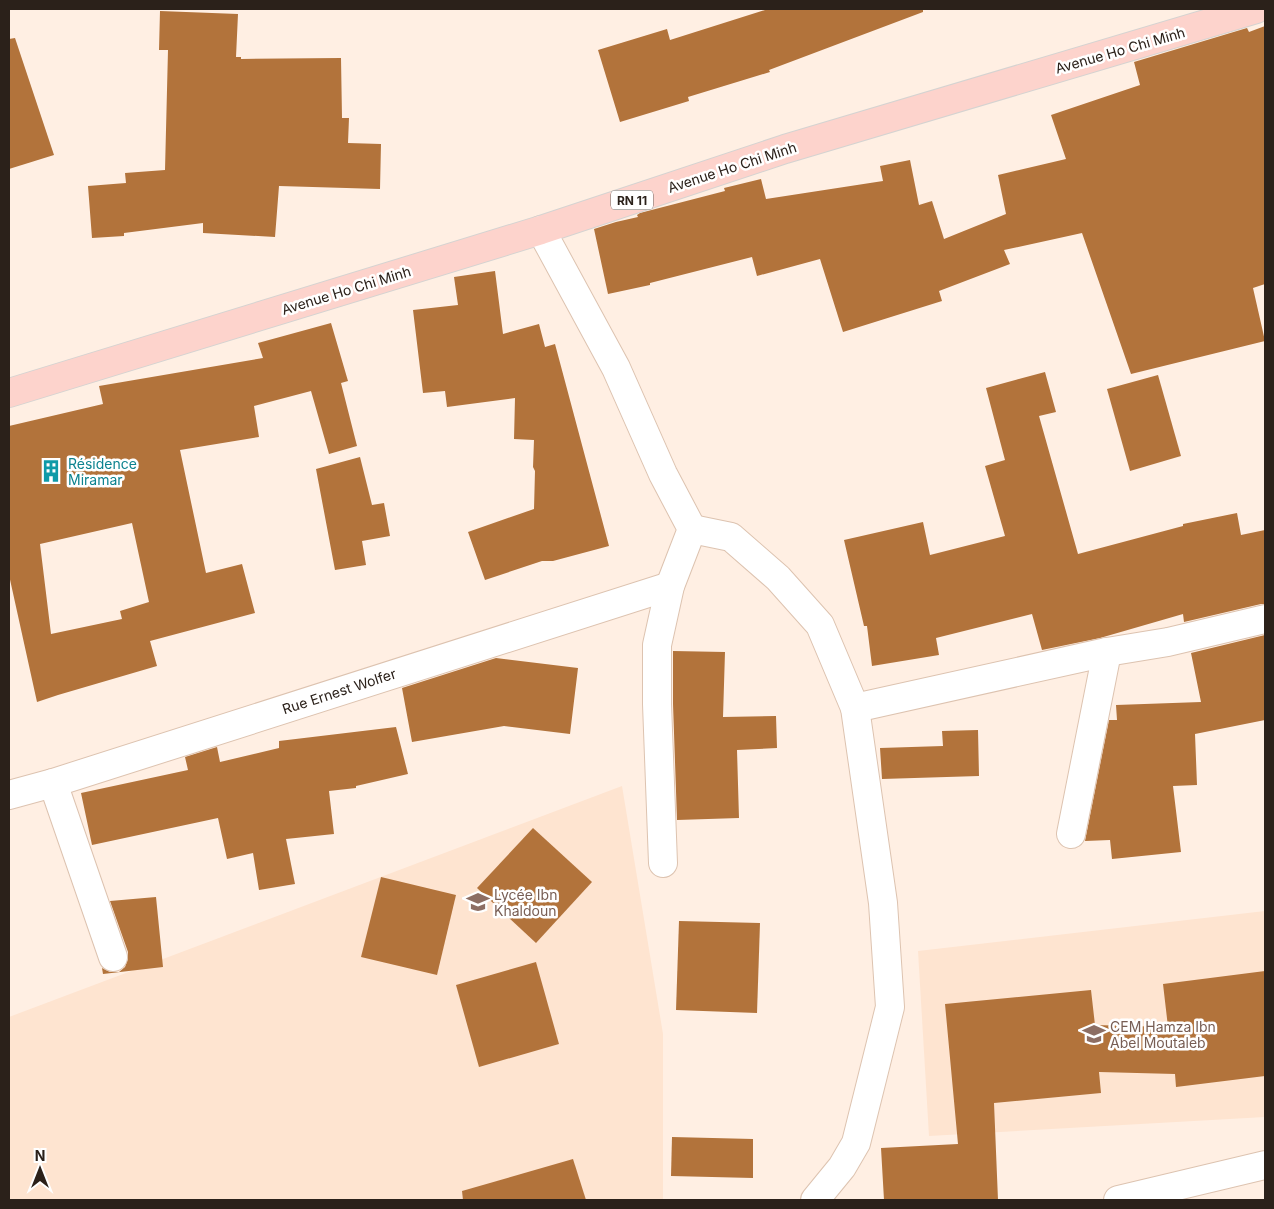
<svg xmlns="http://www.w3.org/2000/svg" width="1274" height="1209" font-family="Inter,sans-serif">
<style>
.built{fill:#fee4d0}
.building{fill:#b2733b;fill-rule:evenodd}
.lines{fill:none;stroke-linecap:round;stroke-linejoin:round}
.minor-casing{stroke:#ddc3b0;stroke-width:30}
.primary-casing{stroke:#d5d3d1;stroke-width:30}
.minor{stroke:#fff;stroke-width:28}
.primary{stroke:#fdd3cc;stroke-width:28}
.labels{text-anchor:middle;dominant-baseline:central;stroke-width:5;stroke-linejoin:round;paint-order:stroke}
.shield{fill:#fff;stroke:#6b645f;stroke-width:1}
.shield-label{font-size:12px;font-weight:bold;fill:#2b211a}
.street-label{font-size:14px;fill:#2b211a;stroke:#fff}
.culture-label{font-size:14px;fill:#0d838f;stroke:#fff;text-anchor:start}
.education-label{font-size:14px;fill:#785e54;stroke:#fff;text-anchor:start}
</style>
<rect width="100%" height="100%" fill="#ffefe3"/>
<!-- built -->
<g class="built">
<path d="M 622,786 L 663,1034 L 663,1200 L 9,1200 L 9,1017 Z"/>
<path d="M 1265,911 L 1265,1117 L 929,1136 L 918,951 Z"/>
</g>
<!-- building -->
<g class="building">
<path d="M 768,9 L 923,9 L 923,12 L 769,70 L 770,72 L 688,97 L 689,101 L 620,122 L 598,50 L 667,29 L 670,40 Z"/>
<path d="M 160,11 L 238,14 L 236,57 L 241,57 L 241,59 L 341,58 L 342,118 L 349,118 L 348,143 L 381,144 L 380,189 L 279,186 L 275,237 L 203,233 L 203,223 L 124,233 L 124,236 L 92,238 L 88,186 L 126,183 L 125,173 L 165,170 L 168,50 L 159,50 Z"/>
<path d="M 1265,26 L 1265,284 L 1253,288 L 1265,341 L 1131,374 L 1082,233 L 1004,250 L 1010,264 L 939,291 L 942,301 L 843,332 L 820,259 L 757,276 L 752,257 L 650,283 L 650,285 L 608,294 L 594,229 L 616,222 L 638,217 L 637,215 L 640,213 L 725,191 L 724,188 L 761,179 L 766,199 L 883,181 L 880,166 L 910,160 L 919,205 L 932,201 L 944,239 L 1006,214 L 998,175 L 1066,159 L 1051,115 L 1140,85 L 1134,62 L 1247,28 L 1249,32 Z"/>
<path d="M 15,38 L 54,155 L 9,169 L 9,39 Z"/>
<path d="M 495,271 L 503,334 L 539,324 L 545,347 L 555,344 L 609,546 L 553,561 L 542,561 L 485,580 L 468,532 L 534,509 L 535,471 L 533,467 L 534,440 L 514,439 L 515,398 L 447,407 L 445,391 L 423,393 L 413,310 L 458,305 L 454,277 Z"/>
<path d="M 331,323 L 348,381 L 341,383 L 357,446 L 329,454 L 311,391 L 254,406 L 259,437 L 180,450 L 206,573 L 242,564 L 255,613 L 150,641 L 157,666 L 58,695 L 37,702 L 9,575 L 9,426 L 103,404 L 99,386 L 263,358 L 258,343 ZM 132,523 L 149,602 L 120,611 L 122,619 L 51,634 L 40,544 Z"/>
<path d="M 1045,372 L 1056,412 L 1039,416 L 1078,554 L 1183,526 L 1183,524 L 1237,513 L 1241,535 L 1265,530 L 1265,604 L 1261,604 L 1184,622 L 1183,614 L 1100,638 L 1042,650 L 1032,614 L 936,638 L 939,655 L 872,666 L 867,626 L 864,626 L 844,540 L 923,522 L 930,555 L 1005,536 L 985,466 L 1005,460 L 986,388 Z"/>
<path d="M 1158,375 L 1181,456 L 1130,471 L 1107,389 Z"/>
<path d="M 360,457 L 372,505 L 384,503 L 390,536 L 362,541 L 366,565 L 335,570 L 316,469 Z"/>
<path d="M 1265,635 L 1265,720 L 1195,734 L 1197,785 L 1173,786 L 1181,852 L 1112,859 L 1110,840 L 1085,841 L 1109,720 L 1117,720 L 1116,705 L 1201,702 L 1191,653 Z"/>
<path d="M 673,651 L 725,652 L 723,717 L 776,716 L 777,748 L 737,750 L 739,818 L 677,820 L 673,704 Z"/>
<path d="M 496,658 L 578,668 L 570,734 L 504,726 L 412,742 L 402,688 Z"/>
<path d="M 396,727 L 408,774 L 356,786 L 356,788 L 329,791 L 334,834 L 286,839 L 295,884 L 259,890 L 253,853 L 227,859 L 218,818 L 92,845 L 81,793 L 188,770 L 185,757 L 217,747 L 220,762 L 279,748 L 279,741 Z"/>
<path d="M 978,730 L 979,776 L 882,779 L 880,748 L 943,746 L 942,731 Z"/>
<path d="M 533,828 L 592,882 L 536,943 L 477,888 Z"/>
<path d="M 381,877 L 456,895 L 437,975 L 361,957 Z"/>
<path d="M 156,897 L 163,967 L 103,974 L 102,968 L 110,972 L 119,972 L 125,967 L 128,959 L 128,952 L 110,901 Z"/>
<path d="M 679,921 L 760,923 L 757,1013 L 676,1010 Z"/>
<path d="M 536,962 L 559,1044 L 479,1067 L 456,985 Z"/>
<path d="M 1265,971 L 1265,1076 L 1176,1087 L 1175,1074 L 1099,1072 L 1101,1093 L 994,1103 L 998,1200 L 884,1200 L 881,1148 L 958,1144 L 945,1004 L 1091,990 L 1095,1025 L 1168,1027 L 1163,984 Z"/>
<path d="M 672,1137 L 753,1139 L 753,1178 L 671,1176 Z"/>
<path d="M 573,1159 L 586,1200 L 463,1200 L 462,1191 Z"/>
</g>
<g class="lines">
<defs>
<g id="minor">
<path d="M 541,230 L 616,368 L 663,474 L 692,529 L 670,586 L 657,645 L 657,704 L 663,863"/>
<path d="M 692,529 L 731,537 L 778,578 L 820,625 L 855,708 L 1107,652 L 1168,642 L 1265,619"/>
<path d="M 53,783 L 113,957"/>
<path d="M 9,795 L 53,783 L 670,586"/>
<path d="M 1071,834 L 1107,652"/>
<path d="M 815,1200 L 842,1167 L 856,1143 L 890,1007 L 883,903 L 855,708"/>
<path d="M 1118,1200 L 1265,1165"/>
</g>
<path id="primary" d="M 9,393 L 541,230 L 785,149 L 1256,9"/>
</defs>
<!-- minor casing -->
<use href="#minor" class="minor-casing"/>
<!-- primary casing -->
<use href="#primary" class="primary-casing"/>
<!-- minor -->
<use href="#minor" class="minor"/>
<!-- primary -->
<use href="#primary" class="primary"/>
</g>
<!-- icons -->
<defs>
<symbol id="building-bare" viewBox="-9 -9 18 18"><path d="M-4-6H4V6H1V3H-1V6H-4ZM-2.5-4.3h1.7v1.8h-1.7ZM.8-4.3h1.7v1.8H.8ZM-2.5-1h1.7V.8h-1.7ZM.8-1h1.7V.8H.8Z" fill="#0f9aa8" stroke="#fff" stroke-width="2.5" paint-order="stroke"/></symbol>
<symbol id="school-bare" viewBox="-9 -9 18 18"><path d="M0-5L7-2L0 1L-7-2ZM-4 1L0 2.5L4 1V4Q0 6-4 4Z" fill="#8d6e63" stroke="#fff" stroke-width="2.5" paint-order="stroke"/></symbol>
</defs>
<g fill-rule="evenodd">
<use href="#building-bare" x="35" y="455" width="32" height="32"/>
<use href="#school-bare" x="462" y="886" width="32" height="32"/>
<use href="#school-bare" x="1078" y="1018" width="32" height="32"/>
</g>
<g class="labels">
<!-- shield labels -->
<rect class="shield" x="611" y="190.5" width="42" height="19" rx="4"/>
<g class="shield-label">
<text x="632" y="200">RN 11</text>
</g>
<!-- street labels -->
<g class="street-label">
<text transform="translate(1120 50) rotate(-16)">Avenue Ho Chi Minh</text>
<text transform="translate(732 167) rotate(-18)">Avenue Ho Chi Minh</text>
<text transform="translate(346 290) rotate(-17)">Avenue Ho Chi Minh</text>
<text transform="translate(339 691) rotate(-18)">Rue Ernest Wolfer</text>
</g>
<!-- culture labels -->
<g class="culture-label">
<text x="68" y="463">Résidence<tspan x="68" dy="16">Miramar</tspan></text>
</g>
<!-- education labels -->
<g class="education-label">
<text x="494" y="894">Lycée Ibn<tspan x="494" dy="16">Khaldoun</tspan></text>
<text x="1110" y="1026">CEM Hamza Ibn<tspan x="1110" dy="16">Abel Moutaleb</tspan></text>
</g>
</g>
<!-- border -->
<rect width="1274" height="1209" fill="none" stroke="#2b211a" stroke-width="20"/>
<!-- north arrow -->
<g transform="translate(40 1169)" stroke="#ffffff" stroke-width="4" paint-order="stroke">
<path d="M0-4L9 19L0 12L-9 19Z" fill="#2b211a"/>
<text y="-8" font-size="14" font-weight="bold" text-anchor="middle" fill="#2b211a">N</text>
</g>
</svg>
